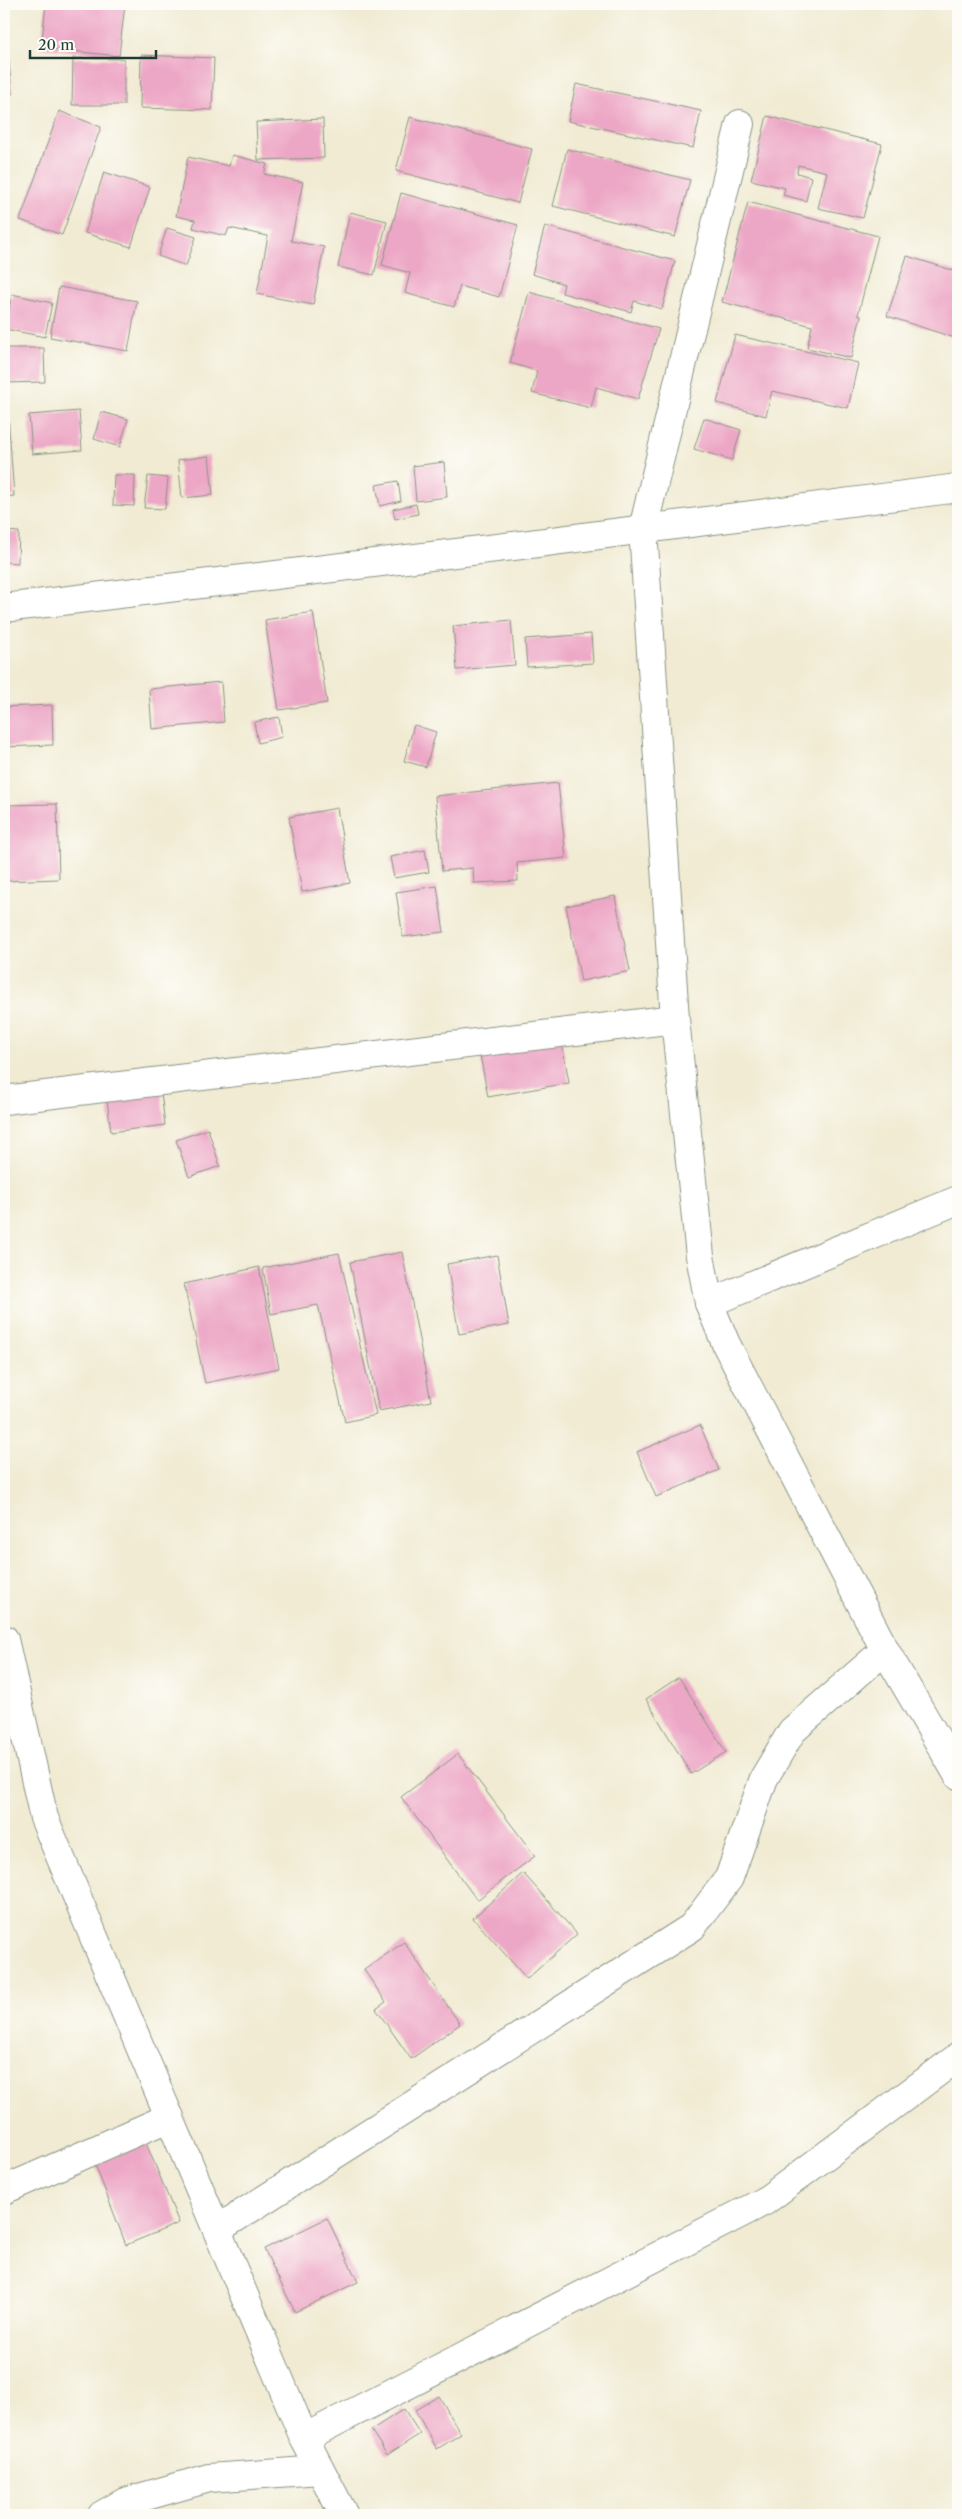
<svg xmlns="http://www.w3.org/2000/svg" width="962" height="2519" font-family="'Libre Caslon Text',serif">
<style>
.building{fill:#eda7c6}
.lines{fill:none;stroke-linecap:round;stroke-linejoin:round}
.minor-casing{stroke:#889484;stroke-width:30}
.minor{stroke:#fff;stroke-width:28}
</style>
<rect width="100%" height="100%" fill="#fdfcf7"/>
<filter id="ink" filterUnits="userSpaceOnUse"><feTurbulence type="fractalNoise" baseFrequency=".02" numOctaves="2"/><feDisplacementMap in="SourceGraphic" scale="10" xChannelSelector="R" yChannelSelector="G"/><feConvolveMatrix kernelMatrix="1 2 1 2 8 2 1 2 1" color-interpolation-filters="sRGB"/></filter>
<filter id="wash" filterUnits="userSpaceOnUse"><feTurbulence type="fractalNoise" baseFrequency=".0096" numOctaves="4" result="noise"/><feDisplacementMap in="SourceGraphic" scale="20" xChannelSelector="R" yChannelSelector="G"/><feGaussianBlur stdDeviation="1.12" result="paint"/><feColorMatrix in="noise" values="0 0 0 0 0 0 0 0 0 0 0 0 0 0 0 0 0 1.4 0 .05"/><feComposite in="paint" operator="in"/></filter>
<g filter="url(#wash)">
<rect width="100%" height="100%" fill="#f1ebd3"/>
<g id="blocks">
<!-- building -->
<g class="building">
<path d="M 46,4 L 125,4 L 119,56 L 41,48 Z"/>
<path d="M 4,53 L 8,53 L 12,94 L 4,95 Z"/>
<path d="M 141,55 L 214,58 L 212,110 L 140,108 Z"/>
<path d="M 73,58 L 124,59 L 124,105 L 72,105 Z"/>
<path d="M 576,84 L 701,111 L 693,148 L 568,121 Z"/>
<path d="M 59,111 L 101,127 L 62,235 L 20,220 Z"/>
<path d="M 767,116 L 882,144 L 863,218 L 818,208 L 827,172 L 798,165 L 797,173 L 811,177 L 806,201 L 783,195 L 785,188 L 751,180 Z"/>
<path d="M 410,117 L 532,149 L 518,203 L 396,171 Z"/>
<path d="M 323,119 L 324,158 L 258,160 L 256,122 Z"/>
<path d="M 567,149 L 690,180 L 675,237 L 553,206 Z"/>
<path d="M 232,155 L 267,164 L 264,174 L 303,182 L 291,241 L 324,247 L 313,305 L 257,294 L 268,236 L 229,228 L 226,236 L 193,228 L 195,220 L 176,216 L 188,157 L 229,166 Z"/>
<path d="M 104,172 L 150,187 L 131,247 L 85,233 Z"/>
<path d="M 401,193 L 518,225 L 499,297 L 460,286 L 454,307 L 405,293 L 410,273 L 382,265 Z"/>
<path d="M 748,202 L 878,236 L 858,315 L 861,316 L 851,358 L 807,348 L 812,326 L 722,302 Z"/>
<path d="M 350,212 L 387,221 L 374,275 L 338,267 Z"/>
<path d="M 545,226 L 675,261 L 662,309 L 634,301 L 631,312 L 562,293 L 564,284 L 532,274 Z"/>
<path d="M 167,228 L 196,237 L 186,266 L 158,256 Z"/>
<path d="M 907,256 L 958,272 L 958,339 L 887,316 Z"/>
<path d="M 59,287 L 137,301 L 128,351 L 50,337 Z"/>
<path d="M 529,292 L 659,329 L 638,399 L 596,387 L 591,408 L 532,393 L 537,371 L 510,363 Z"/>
<path d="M 12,294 L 52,303 L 45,337 L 5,329 Z"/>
<path d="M 735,335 L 858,363 L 848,408 L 772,391 L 766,416 L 717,403 Z"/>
<path d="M 4,348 L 44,348 L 45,382 L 4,383 Z"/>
<path d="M 4,387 L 6,387 L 14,496 L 4,497 Z"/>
<path d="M 79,411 L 82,450 L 32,454 L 29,415 Z"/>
<path d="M 101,412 L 128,419 L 120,447 L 94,439 Z"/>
<path d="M 704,418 L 741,430 L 732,460 L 694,449 Z"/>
<path d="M 209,456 L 213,495 L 182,498 L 178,460 Z"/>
<path d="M 444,462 L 447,497 L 416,501 L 413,466 Z"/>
<path d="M 114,475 L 135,475 L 134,506 L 113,505 Z"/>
<path d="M 148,476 L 168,478 L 165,509 L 144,508 Z"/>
<path d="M 398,481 L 401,501 L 380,506 L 376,485 Z"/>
<path d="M 416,504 L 418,514 L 395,519 L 393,509 Z"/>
<path d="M 4,531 L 19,532 L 18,563 L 4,562 Z"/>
<path d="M 313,612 L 327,703 L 279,710 L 265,620 Z"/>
<path d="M 511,620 L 515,665 L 457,670 L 453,626 Z"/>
<path d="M 591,634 L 593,663 L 527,667 L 525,639 Z"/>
<path d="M 221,682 L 224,722 L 152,729 L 149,689 Z"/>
<path d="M 52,705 L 53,745 L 4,747 L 4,707 Z"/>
<path d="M 279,717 L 282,737 L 258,743 L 254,722 Z"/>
<path d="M 414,725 L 436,732 L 426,767 L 404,761 Z"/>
<path d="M 558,783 L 566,858 L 517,863 L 518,881 L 474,883 L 473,868 L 442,871 L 435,796 Z"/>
<path d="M 57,804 L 59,879 L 4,881 L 4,805 Z"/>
<path d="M 337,808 L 350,883 L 302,892 L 289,817 Z"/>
<path d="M 425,850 L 429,872 L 394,878 L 390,857 Z"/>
<path d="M 437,886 L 444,932 L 403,937 L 396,892 Z"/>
<path d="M 615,896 L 630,971 L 581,981 L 566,906 Z"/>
<path d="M 561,1036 L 569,1083 L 488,1097 L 479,1050 Z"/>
<path d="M 160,1084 L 165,1125 L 111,1132 L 106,1091 Z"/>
<path d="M 208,1129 L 220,1166 L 189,1177 L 176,1140 Z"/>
<path d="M 402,1252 L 431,1401 L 379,1411 L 350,1262 Z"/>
<path d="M 339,1253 L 376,1415 L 345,1422 L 318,1305 L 271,1314 L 263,1268 Z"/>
<path d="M 497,1255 L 509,1325 L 459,1334 L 447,1264 Z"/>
<path d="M 259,1267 L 279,1368 L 205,1383 L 184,1284 Z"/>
<path d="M 700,1425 L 719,1470 L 656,1497 L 637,1452 Z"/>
<path d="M 679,1677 L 726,1752 L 691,1774 L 646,1699 Z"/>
<path d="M 458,1754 L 535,1856 L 477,1900 L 401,1797 Z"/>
<path d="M 523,1873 L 577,1934 L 527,1979 L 473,1918 Z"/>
<path d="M 404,1942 L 460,2024 L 411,2059 L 376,2009 L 386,2002 L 364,1970 Z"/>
<path d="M 146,2143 L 179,2223 L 126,2245 L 95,2164 Z"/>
<path d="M 327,2218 L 358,2282 L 295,2312 L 264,2249 Z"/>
<path d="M 439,2396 L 461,2434 L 437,2449 L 415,2410 Z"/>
<path d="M 404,2409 L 420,2434 L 387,2455 L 371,2430 Z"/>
</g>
</g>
</g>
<g filter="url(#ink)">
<use href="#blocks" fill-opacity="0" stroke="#889484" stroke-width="1"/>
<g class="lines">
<defs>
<g id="minor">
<path d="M 740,124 L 643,529 L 675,1019 L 700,1256 L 709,1303 L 726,1344 L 885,1650 L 958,1775"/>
<path d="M 4,608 L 530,544 L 958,488"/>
<path d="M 4,1100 L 675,1019"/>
<path d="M 709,1303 L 958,1200"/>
<path d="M 4,1639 L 44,1818 L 304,2438 L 344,2515"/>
<path d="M 4,2190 L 170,2117"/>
<path d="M 218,2229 L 692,1927 L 729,1878 L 764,1778 L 792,1731 L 885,1650"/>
<path d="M 304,2438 L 765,2201 L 958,2057"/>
<path d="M 102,2515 L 125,2502 L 209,2478 L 320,2470"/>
</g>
</defs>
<!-- minor casing -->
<use href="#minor" class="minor-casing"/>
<!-- minor -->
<use href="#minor" class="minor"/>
</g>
</g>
<!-- margin -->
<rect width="962" height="2519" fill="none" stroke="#fdfcf7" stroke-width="20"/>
<!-- scale -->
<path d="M30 50v8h126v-8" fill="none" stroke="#1f3d34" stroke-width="2.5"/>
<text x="38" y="50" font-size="15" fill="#1f3d34" stroke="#fdfcf7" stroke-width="4" paint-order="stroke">20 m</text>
</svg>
